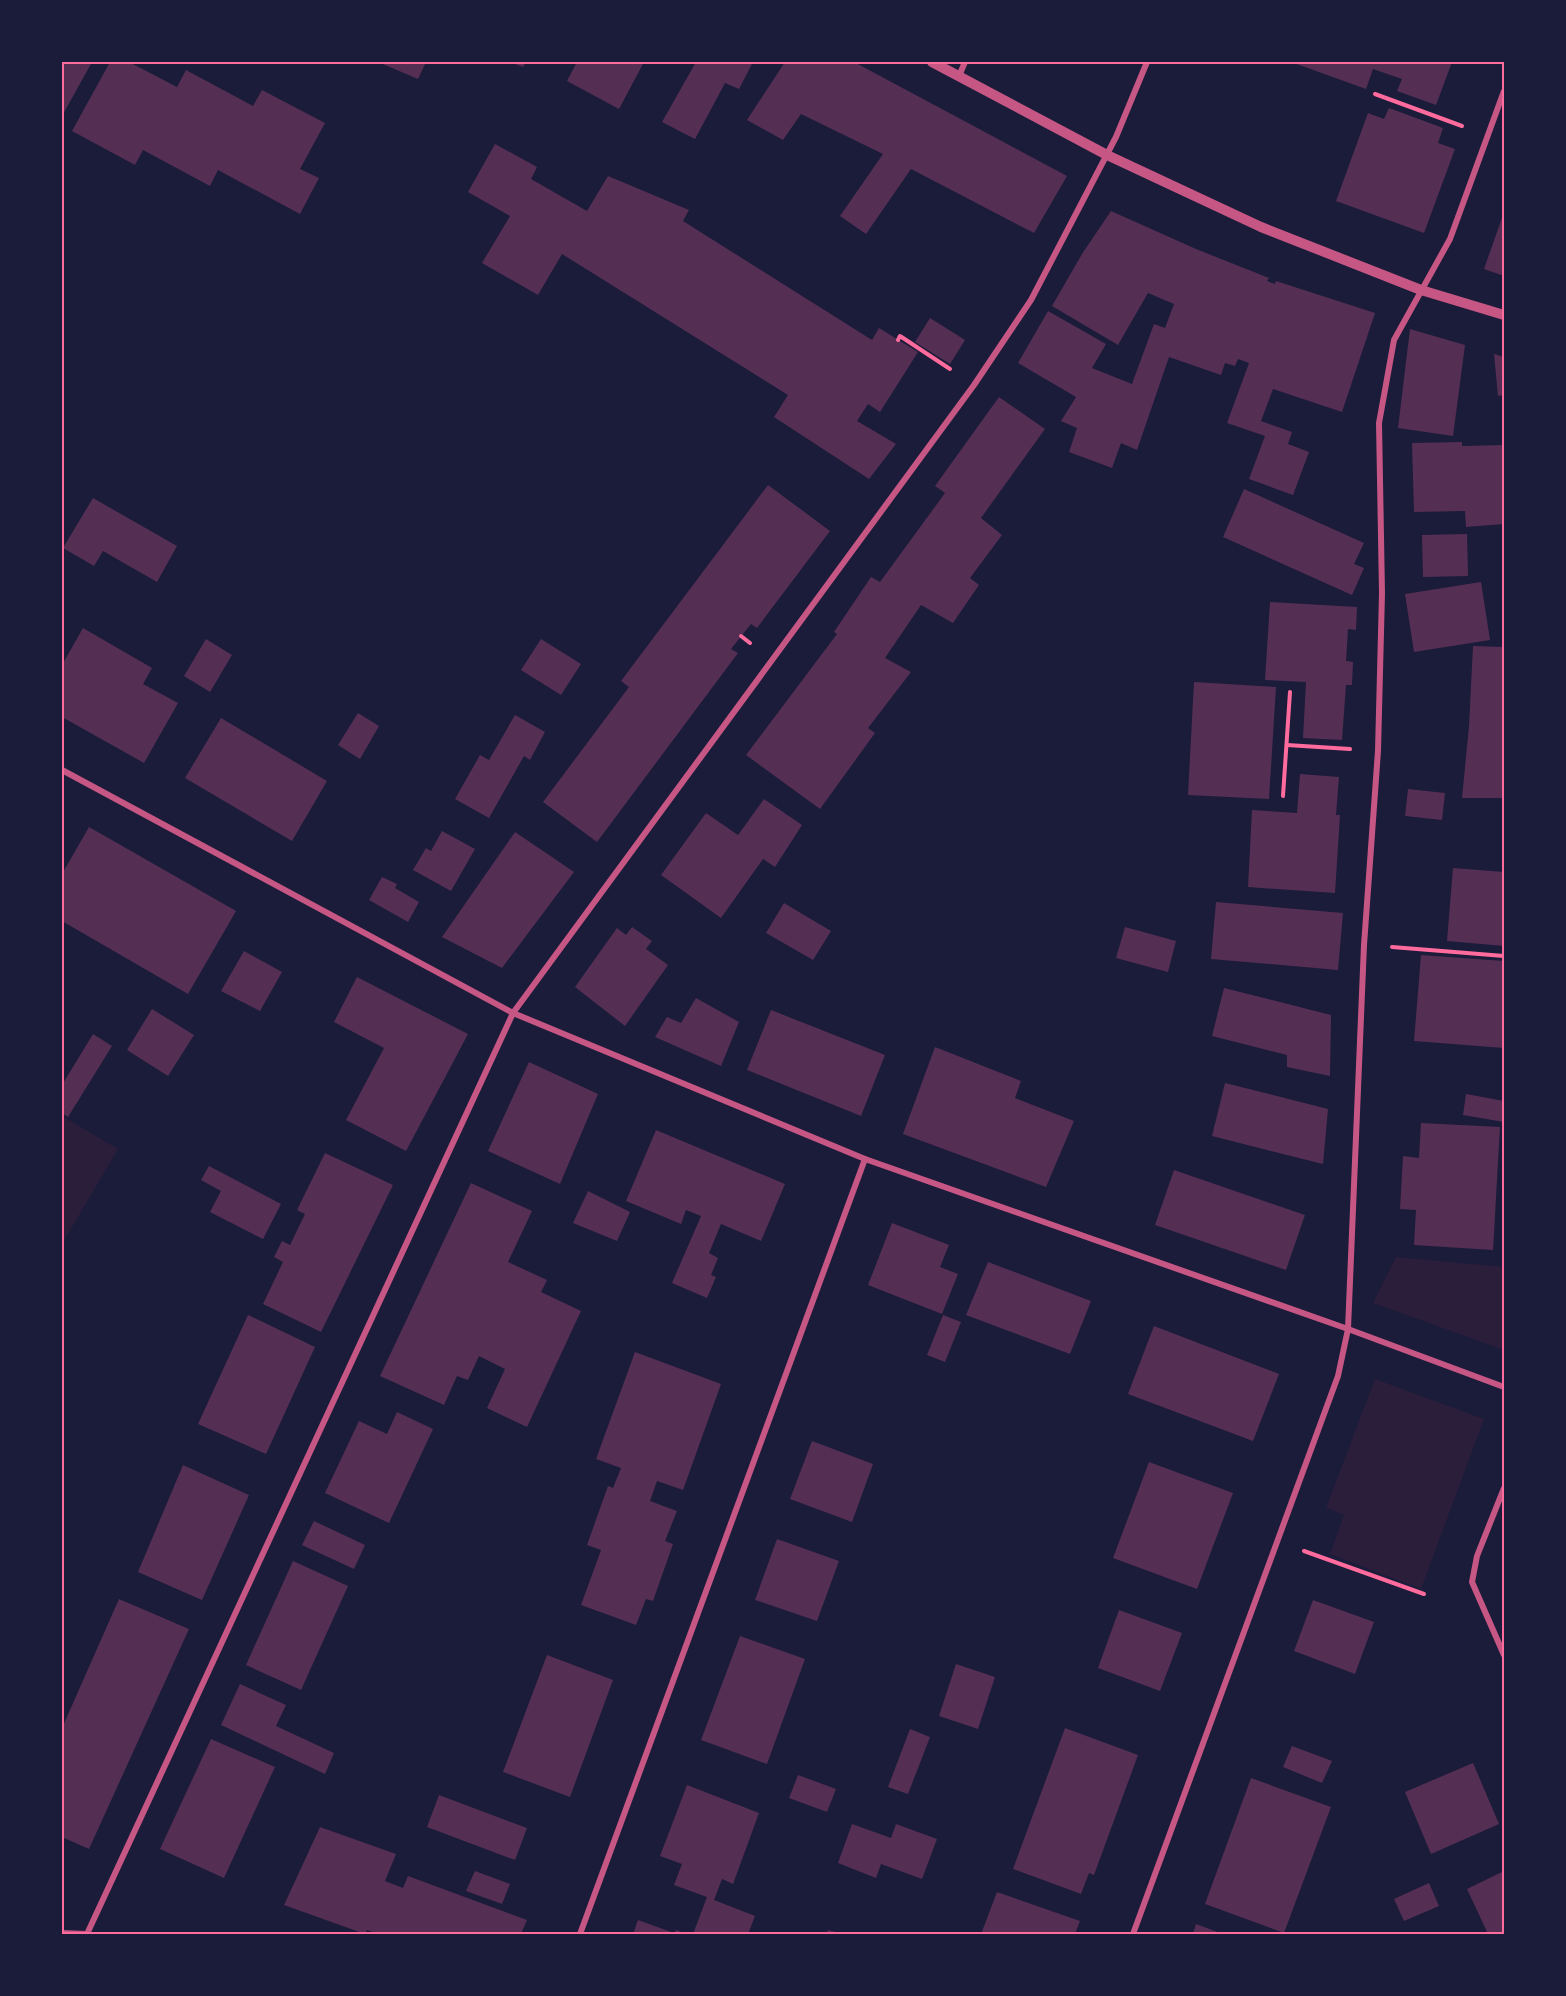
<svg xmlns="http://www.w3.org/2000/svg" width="1566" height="1996" font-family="'Source Sans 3',sans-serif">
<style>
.green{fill:#2a1e3b}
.building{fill:#542f53}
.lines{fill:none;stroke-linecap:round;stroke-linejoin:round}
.path{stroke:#ff6b9d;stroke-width:4}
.minor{stroke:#c65784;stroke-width:6}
.tertiary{stroke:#c65784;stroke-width:10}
.neatline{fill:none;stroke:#ff6b9d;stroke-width:2}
</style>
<rect width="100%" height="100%" fill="#1b1b3a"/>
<!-- green -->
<g class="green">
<path d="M 62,1116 L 118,1149 L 62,1244 Z"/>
<path d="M 1396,1257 L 1504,1267 L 1504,1350 L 1373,1303 Z"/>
<path d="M 1375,1379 L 1484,1419 L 1421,1589 L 1330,1554 L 1344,1515 L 1326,1508 Z"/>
</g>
<!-- building -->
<g class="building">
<path d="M 62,62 L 92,62 L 62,116 Z"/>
<path d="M 110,62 L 129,62 L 177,87 L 186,70 L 253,106 L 262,90 L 325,123 L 300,169 L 319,178 L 300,214 L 218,170 L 210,186 L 143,150 L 135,165 L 72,131 Z"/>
<path d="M 378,62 L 426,62 L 418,79 Z"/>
<path d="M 510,62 L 526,62 L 523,67 Z"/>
<path d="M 577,62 L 644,62 L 619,109 L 567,81 Z"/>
<path d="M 696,62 L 753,62 L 739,89 L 725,83 L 695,139 L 662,122 Z"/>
<path d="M 785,62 L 854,62 L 1067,176 L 1034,233 L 911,169 L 866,234 L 840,216 L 883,154 L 801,114 L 783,140 L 747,120 Z"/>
<path d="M 1291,62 L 1452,62 L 1436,105 L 1397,91 L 1402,79 L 1373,69 L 1366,89 Z"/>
<path d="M 1389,108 L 1443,128 L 1438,143 L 1455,149 L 1424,233 L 1336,201 L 1368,113 L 1384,119 Z"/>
<path d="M 495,144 L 537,167 L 531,179 L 587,211 L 608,176 L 689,210 L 683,221 L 872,340 L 879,328 L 918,352 L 880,412 L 868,404 L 857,421 L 896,444 L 869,479 L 774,417 L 788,395 L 562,254 L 538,295 L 482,263 L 510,216 L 468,192 Z"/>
<path d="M 1111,211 L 1196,249 L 1269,278 L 1267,281 L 1275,284 L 1276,281 L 1375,313 L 1342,412 L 1273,389 L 1261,421 L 1292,432 L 1288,444 L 1309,452 L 1293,495 L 1249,479 L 1265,436 L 1227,423 L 1249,363 L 1238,359 L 1235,366 L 1225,363 L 1221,375 L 1169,357 L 1137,450 L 1121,443 L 1112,468 L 1069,452 L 1077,428 L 1061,421 L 1076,397 L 1018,363 L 1048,311 L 1106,344 L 1092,368 L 1132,384 L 1154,324 L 1165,328 L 1174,304 L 1148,293 L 1118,345 L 1052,306 L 1082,254 Z"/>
<path d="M 1504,212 L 1504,276 L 1484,269 Z"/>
<path d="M 930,318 L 965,340 L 950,364 L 915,342 Z"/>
<path d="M 1410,329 L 1465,345 L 1453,436 L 1398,428 Z"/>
<path d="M 1494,354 L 1504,357 L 1504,395 L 1498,396 Z"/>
<path d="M 999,397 L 1045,429 L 981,518 L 1002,535 L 970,578 L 979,585 L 953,623 L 921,605 L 885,658 L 911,672 L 868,728 L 875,733 L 820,809 L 746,755 L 837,634 L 834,632 L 871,577 L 880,582 L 945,493 L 935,486 Z"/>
<path d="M 1462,442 L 1462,446 L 1504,445 L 1504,524 L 1466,527 L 1465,511 L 1414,512 L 1412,443 Z"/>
<path d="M 768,485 L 830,531 L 757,628 L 751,624 L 731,649 L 738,653 L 597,842 L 543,802 L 629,687 L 621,681 Z"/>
<path d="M 1244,489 L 1364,543 L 1354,564 L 1364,568 L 1352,595 L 1223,537 Z"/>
<path d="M 93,498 L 177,546 L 157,582 L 103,551 L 94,566 L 63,548 Z"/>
<path d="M 1467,534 L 1468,576 L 1423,577 L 1422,535 Z"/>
<path d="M 1481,582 L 1490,640 L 1414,652 L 1405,594 Z"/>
<path d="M 1270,602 L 1357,607 L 1356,630 L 1348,629 L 1346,661 L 1353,662 L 1352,685 L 1346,685 L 1342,740 L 1303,738 L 1306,682 L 1265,680 Z"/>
<path d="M 83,628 L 152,668 L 143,684 L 178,703 L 144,763 L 62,717 L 62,665 Z"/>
<path d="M 206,639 L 232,655 L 210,692 L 184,676 Z"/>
<path d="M 541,639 L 581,664 L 561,695 L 521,670 Z"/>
<path d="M 1473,646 L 1504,647 L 1504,798 L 1462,798 L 1469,726 Z"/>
<path d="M 1194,682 L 1276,687 L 1269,799 L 1188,795 Z"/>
<path d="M 358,713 L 379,726 L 360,759 L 338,745 Z"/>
<path d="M 515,715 L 545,732 L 530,760 L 524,756 L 489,818 L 455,799 L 480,755 L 489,760 Z"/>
<path d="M 221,718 L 327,781 L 292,841 L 185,778 Z"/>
<path d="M 1300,774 L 1339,777 L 1336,815 L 1340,815 L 1335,893 L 1248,887 L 1252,810 L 1297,813 Z"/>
<path d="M 1408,789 L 1445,793 L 1442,820 L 1405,816 Z"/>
<path d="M 764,799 L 802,825 L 775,867 L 763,859 L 721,918 L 661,875 L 706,813 L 738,835 Z"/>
<path d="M 89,827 L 236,911 L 188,994 L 62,921 L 62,874 Z"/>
<path d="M 442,831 L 475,849 L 451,891 L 413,870 L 426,848 L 431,851 Z"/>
<path d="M 515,832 L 574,872 L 502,968 L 442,937 Z"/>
<path d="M 1453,868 L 1504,872 L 1504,946 L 1447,941 Z"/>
<path d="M 382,877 L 397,884 L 395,888 L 419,902 L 408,922 L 369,900 Z"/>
<path d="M 1216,902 L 1343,913 L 1338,970 L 1211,959 Z"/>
<path d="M 784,903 L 831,931 L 813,960 L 766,933 Z"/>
<path d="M 632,927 L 652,941 L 646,949 L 668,965 L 625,1026 L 575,987 L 617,928 L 626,935 Z"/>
<path d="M 1125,927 L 1176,941 L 1168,972 L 1116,958 Z"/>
<path d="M 244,951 L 282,972 L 260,1011 L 221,991 Z"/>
<path d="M 1421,955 L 1504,961 L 1504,1048 L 1414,1041 Z"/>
<path d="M 357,977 L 468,1034 L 406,1151 L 346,1120 L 384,1048 L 334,1022 Z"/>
<path d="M 1224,988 L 1331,1015 L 1330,1076 L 1287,1067 L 1287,1055 L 1212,1036 Z"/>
<path d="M 696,998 L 739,1022 L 721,1066 L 655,1037 L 667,1017 L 681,1023 Z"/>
<path d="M 152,1009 L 194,1035 L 168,1076 L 127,1050 Z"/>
<path d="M 771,1010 L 885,1055 L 861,1116 L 747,1070 Z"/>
<path d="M 93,1034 L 112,1046 L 68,1117 L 62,1113 L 62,1085 Z"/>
<path d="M 935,1047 L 1021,1081 L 1015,1098 L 1074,1121 L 1046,1187 L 903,1134 Z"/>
<path d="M 529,1062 L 598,1094 L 560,1184 L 488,1151 Z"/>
<path d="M 1225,1083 L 1328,1109 L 1323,1164 L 1212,1136 Z"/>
<path d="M 1466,1094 L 1504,1101 L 1504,1122 L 1463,1115 Z"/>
<path d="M 1421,1123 L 1500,1127 L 1493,1250 L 1414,1245 L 1416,1210 L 1400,1209 L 1403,1156 L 1419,1158 Z"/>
<path d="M 656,1130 L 785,1184 L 761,1241 L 721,1224 L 709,1253 L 718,1258 L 711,1275 L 716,1277 L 707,1298 L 672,1283 L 701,1216 L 686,1210 L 681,1224 L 626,1201 Z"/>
<path d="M 325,1153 L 393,1185 L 321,1332 L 263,1304 L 283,1262 L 274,1257 L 282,1241 L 290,1245 L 305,1214 L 297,1210 Z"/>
<path d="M 209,1166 L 281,1204 L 263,1239 L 210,1212 L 221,1191 L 201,1180 Z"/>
<path d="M 1174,1170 L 1305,1215 L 1286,1270 L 1155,1225 Z"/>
<path d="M 471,1183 L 532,1211 L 508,1262 L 547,1280 L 541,1292 L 581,1311 L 527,1427 L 487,1408 L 505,1369 L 479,1356 L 468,1380 L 457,1376 L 444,1405 L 380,1376 Z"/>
<path d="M 588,1191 L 630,1212 L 617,1241 L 573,1223 Z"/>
<path d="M 892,1223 L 949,1245 L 940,1267 L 958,1274 L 942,1314 L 868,1285 Z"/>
<path d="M 988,1262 L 1091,1301 L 1070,1354 L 966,1315 Z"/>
<path d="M 248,1315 L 315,1347 L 266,1454 L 198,1424 Z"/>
<path d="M 943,1315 L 961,1322 L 945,1362 L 927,1355 Z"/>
<path d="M 1154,1326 L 1279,1374 L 1253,1441 L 1128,1394 Z"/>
<path d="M 635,1352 L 721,1384 L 683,1490 L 657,1481 L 650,1501 L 677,1511 L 665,1541 L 673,1544 L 653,1601 L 646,1599 L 636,1625 L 581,1605 L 601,1550 L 587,1545 L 608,1486 L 613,1488 L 621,1468 L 596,1459 Z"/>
<path d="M 397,1412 L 433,1429 L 389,1523 L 325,1493 L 359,1421 L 387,1434 Z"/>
<path d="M 812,1441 L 873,1464 L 852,1522 L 790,1499 Z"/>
<path d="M 1149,1462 L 1233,1493 L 1197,1589 L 1113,1558 Z"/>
<path d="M 183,1465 L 249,1495 L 202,1600 L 138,1572 Z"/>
<path d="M 314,1521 L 365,1545 L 354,1569 L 302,1545 Z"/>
<path d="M 777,1539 L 839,1561 L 817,1621 L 755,1600 Z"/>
<path d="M 293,1561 L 348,1586 L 301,1690 L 246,1665 Z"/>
<path d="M 119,1599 L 189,1629 L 89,1849 L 62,1837 L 62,1728 Z"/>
<path d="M 1313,1600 L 1374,1622 L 1355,1674 L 1294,1651 Z"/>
<path d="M 1119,1610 L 1182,1633 L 1160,1691 L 1098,1668 Z"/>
<path d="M 740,1636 L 805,1659 L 767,1764 L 701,1740 Z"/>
<path d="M 547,1655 L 613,1680 L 570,1797 L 503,1772 Z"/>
<path d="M 956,1664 L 995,1677 L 978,1729 L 939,1716 Z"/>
<path d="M 240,1684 L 286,1705 L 276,1726 L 334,1753 L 325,1774 L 221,1725 Z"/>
<path d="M 1065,1728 L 1138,1755 L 1094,1875 L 1089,1873 L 1081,1894 L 1013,1869 Z"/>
<path d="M 910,1729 L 930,1737 L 908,1794 L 888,1787 Z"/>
<path d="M 211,1739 L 275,1767 L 224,1878 L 160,1849 Z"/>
<path d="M 1292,1746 L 1332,1761 L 1322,1783 L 1283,1767 Z"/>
<path d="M 1473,1763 L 1499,1824 L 1431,1854 L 1405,1792 Z"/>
<path d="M 798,1775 L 836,1789 L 827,1812 L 789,1798 Z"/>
<path d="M 1251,1778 L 1331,1807 L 1284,1933 L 1205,1904 Z"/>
<path d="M 687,1785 L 759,1813 L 733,1884 L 722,1879 L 714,1900 L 755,1916 L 748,1934 L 693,1934 L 707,1897 L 674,1885 L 682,1864 L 660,1856 Z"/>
<path d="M 439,1795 L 527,1828 L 515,1860 L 427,1827 Z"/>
<path d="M 852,1824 L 891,1838 L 896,1824 L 937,1839 L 922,1879 L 881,1864 L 876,1878 L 838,1863 Z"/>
<path d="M 320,1827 L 396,1854 L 385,1881 L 403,1888 L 408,1876 L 527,1920 L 521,1934 L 379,1934 L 367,1930 L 365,1934 L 284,1905 Z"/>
<path d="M 475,1871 L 510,1884 L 502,1904 L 466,1891 Z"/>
<path d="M 1504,1871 L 1504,1934 L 1488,1934 L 1467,1889 Z"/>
<path d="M 1429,1883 L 1439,1906 L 1404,1921 L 1394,1899 Z"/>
<path d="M 997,1892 L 1080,1921 L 1075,1934 L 981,1934 Z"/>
<path d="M 638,1920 L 674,1933 L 676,1930 L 687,1934 L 633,1934 Z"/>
<path d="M 1196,1924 L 1223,1934 L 1193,1934 Z"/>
<path d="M 828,1930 L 843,1934 L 826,1934 Z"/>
</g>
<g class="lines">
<!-- path -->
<g class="path">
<path d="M 1375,94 L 1462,126"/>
<path d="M 898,340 L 900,336 L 950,369"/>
<path d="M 741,636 L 750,643"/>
<path d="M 1287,745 L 1350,749"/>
<path d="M 1283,796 L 1290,692"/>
<path d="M 1392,947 L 1504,956"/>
<path d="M 1304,1551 L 1424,1594"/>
</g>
<!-- minor -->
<g class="minor">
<path d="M 959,76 L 965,62"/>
<path d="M 62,770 L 513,1013 L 865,1159 L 1348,1329 L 1504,1387"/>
<path d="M 1504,1488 L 1477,1556 L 1472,1582 L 1504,1655"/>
<path d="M 62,1933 L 86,1934"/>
<path d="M 87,1934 L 513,1013 L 974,385 L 1031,300 L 1116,137 L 1147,62"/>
<path d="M 580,1934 L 865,1159"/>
<path d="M 1133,1934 L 1338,1376 L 1348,1329 L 1364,945 L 1378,751 L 1382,593 L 1379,423 L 1394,340 L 1450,239 L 1504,91"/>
</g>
<!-- tertiary -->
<path class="tertiary" d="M 932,62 L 1107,155 L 1261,227 L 1421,290 L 1504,315"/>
</g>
<!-- border -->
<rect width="1566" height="1996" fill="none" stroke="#1b1b3a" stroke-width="126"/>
<rect x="63" y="63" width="1440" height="1870" class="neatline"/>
</svg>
